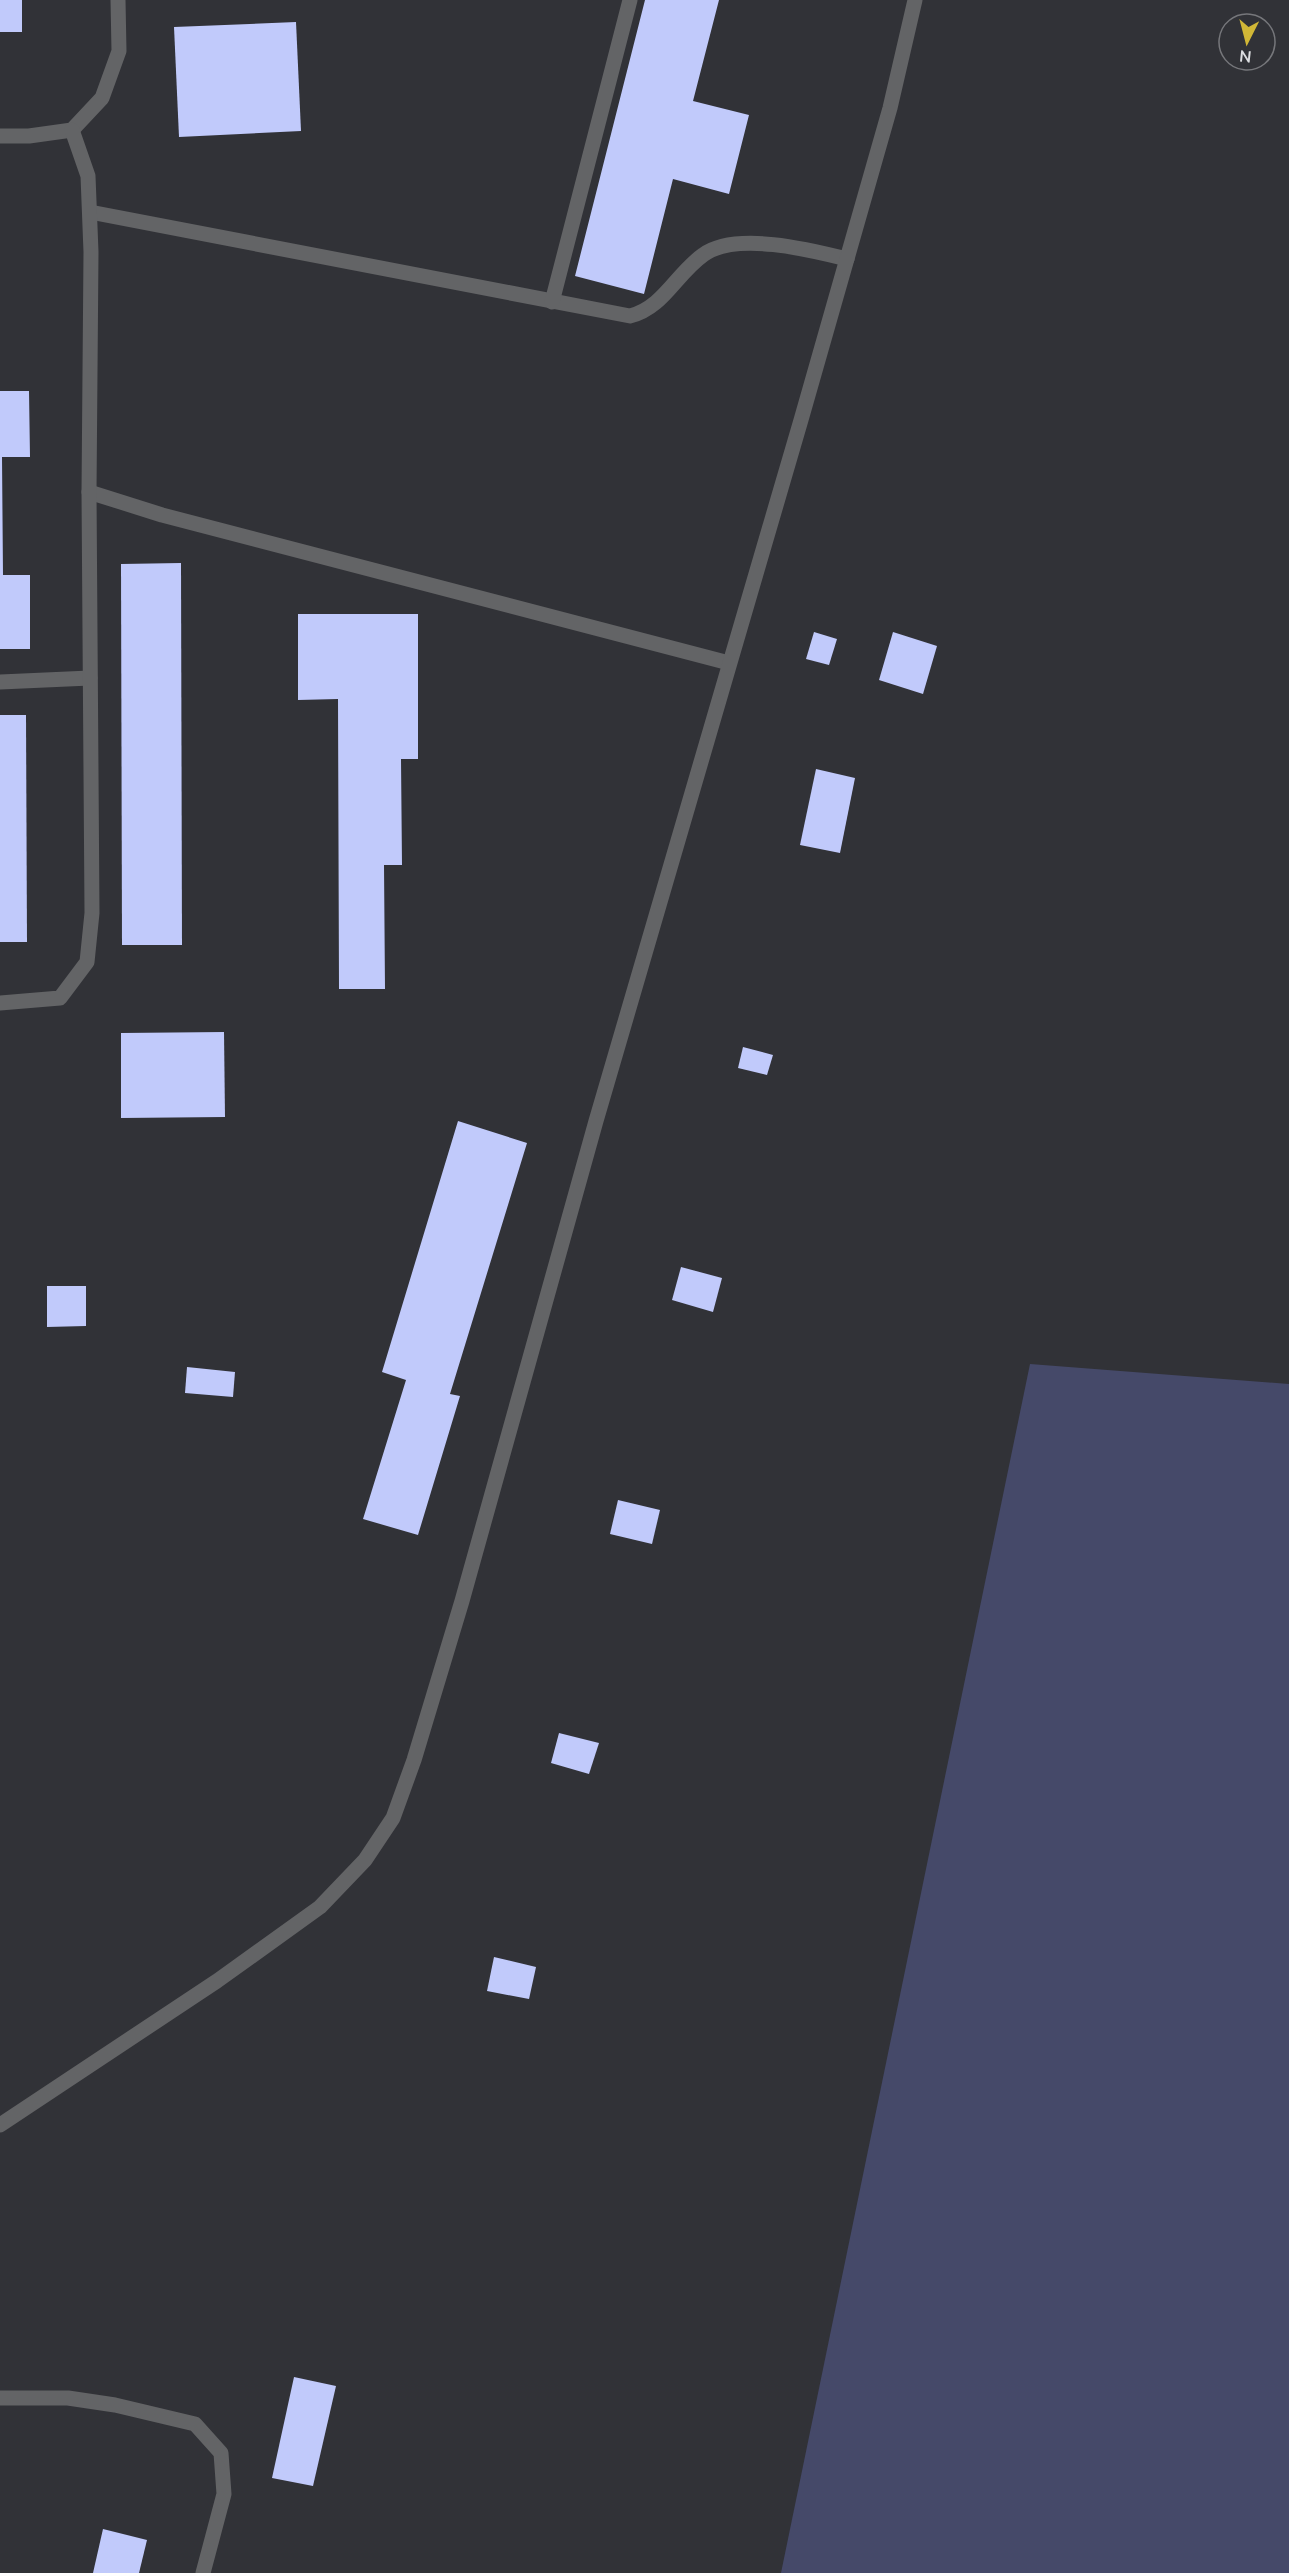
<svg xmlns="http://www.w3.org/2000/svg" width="1289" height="2573" font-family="Mulish,sans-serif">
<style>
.green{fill:#454969}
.building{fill:#c1cafb}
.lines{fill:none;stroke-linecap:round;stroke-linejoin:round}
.lane{stroke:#636466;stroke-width:15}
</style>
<rect width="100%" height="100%" fill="#313237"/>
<!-- green -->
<path class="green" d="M 1030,1364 L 1289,1384 L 1289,2573 L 781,2573 Z"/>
<!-- building -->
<g class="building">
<rect x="0" y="0" width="22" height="32"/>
<path d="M 645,0 L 719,0 L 693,101 L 749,115 L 729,194 L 673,179 L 644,294 L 575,276 Z"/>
<path d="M 296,22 L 301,131 L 179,137 L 174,27 Z"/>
<path d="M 0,391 L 29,391 L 30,457 L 2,457 L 3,575 L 30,575 L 30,649 L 0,649 Z"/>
<path d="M 181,563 L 182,945 L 122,945 L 121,564 Z"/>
<path d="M 298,614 L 418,614 L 418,759 L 401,759 L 402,865 L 384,865 L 385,989 L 339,989 L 338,699 L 298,700 Z"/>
<path d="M 814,632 L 837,639 L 829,665 L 806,659 Z"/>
<path d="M 893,632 L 937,646 L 923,694 L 879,680 Z"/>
<path d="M 0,715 L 26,715 L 27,942 L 0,942 Z"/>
<path d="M 816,769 L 855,778 L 840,853 L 800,845 Z"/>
<path d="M 224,1032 L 225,1117 L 121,1118 L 121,1033 Z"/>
<path d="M 743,1047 L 773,1055 L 767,1075 L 738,1068 Z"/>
<path d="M 458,1121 L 527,1143 L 450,1394 L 460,1396 L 418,1535 L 363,1519 L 406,1380 L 382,1372 Z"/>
<path d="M 681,1267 L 722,1278 L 713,1312 L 672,1300 Z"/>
<path d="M 47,1286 L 86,1286 L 86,1326 L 47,1327 Z"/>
<path d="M 187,1367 L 235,1372 L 233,1397 L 185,1393 Z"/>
<path d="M 618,1500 L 660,1510 L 652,1544 L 610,1534 Z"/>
<path d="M 559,1733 L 599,1743 L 589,1774 L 551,1763 Z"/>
<path d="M 494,1957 L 536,1967 L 529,1999 L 487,1991 Z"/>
<path d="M 294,2377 L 336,2386 L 313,2486 L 272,2478 Z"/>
<path d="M 103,2529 L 147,2540 L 139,2573 L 93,2573 Z"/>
</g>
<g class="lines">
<!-- lane -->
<g class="lane">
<path d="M 0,136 L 29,136 L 72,130 L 102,98 L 119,51 L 118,0"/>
<path d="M 90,212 L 630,316 C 663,308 676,274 703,255 C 735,231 811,250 847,259"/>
<path d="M 552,302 L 630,0"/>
<path d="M 89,492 L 162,515 L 729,663"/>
<path d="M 0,682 L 90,678"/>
<path d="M 0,1003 L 60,998 L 87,962 L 92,913 L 89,492 L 91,252 L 88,176 L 72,130"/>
<path d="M 0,2125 L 217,1981 L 320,1907 L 365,1860 L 393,1818 L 414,1760 L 462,1601 L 596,1121 L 801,420 L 890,108 L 915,0"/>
<path d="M 0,2398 L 68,2398 L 115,2405 L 195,2424 L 221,2453 L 224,2494 L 203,2573"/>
</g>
</g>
<!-- north arrow -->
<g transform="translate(1247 42) rotate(186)"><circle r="28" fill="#313237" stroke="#76777b" stroke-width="1.5"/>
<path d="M0-4.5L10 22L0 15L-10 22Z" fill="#d1b736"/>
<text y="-9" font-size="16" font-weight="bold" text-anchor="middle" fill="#dddee1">N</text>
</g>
</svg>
